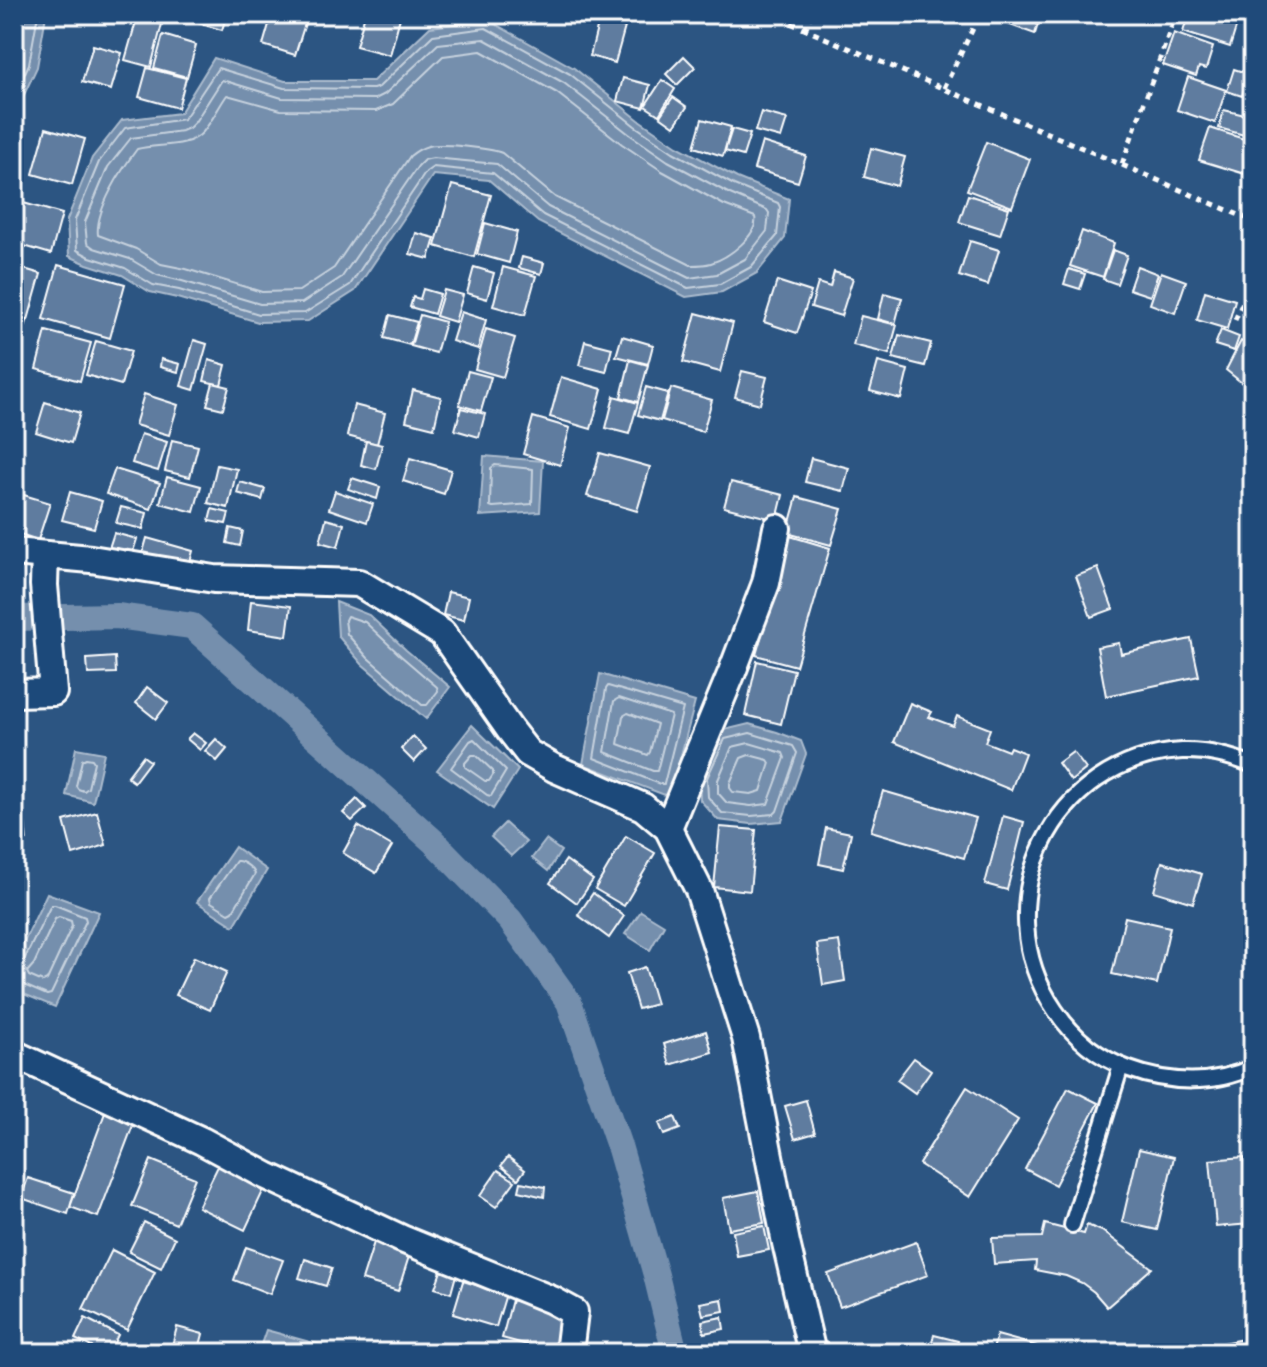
<svg xmlns="http://www.w3.org/2000/svg" width="1267" height="1367" font-family="'Playpen Sans',sans-serif">
<style>
.water{fill:#748fad;stroke:#acbcce;stroke-width:2}
.lines{fill:none;stroke-linecap:round;stroke-linejoin:round}
.shore{stroke:#c7d2de;stroke-width:2}
.canal{stroke:#748fad;stroke-width:26}
.building{fill:#5e7c9f;stroke:#fff;stroke-width:2}
.lane-casing{stroke:#fff;stroke-width:20}
.street-casing{stroke:#fff;stroke-width:32}
.path{stroke:#fff;stroke-width:5;stroke-dasharray:6 6;stroke-linecap:butt}
.lane{stroke:#1f4a7a;stroke-width:14}
.street{stroke:#1f4a7a;stroke-width:26}
</style>
<rect width="100%" height="100%" fill="#2c5582"/>
<filter id="ink" filterUnits="userSpaceOnUse"><feTurbulence type="fractalNoise" baseFrequency=".0125" numOctaves="2"/><feDisplacementMap in="SourceGraphic" scale="16" xChannelSelector="R" yChannelSelector="G"/><feConvolveMatrix kernelMatrix="1 2 1 2 8 2 1 2 1" color-interpolation-filters="sRGB"/></filter>
<g filter="url(#ink)">
<!-- water -->
<g class="water">
<path d="M 14,14 L 46,15 L 37,67 L 14,116 Z"/>
<path d="M 488,20 L 574,68 L 639,120 L 677,146 L 737,178 L 789,199 L 785,238 L 757,273 L 722,292 L 686,297 L 538,222 L 489,180 L 433,175 L 355,291 L 308,321 L 258,322 L 177,298 L 150,292 L 122,275 L 87,264 L 69,256 L 67,220 L 92,158 L 122,120 L 180,113 L 214,58 L 285,81 L 373,81 L 430,27 Z"/>
<path d="M 484,456 L 543,461 L 540,512 L 480,516 Z"/>
<path d="M 336,602 L 369,615 L 406,650 L 450,687 L 426,719 L 362,664 L 338,636 Z"/>
<path d="M 600,674 L 695,702 L 670,797 L 583,764 Z"/>
<path d="M 14,720 L 27,840 L 14,841 Z"/>
<path d="M 749,724 L 777,732 L 801,741 L 806,754 L 782,821 L 751,824 L 718,820 L 700,800 L 699,777 L 720,731 Z"/>
<path d="M 472,725 L 518,770 L 493,809 L 437,770 Z"/>
<path d="M 76,748 L 104,753 L 93,802 L 66,795 Z"/>
<path d="M 505,823 L 526,842 L 511,856 L 491,837 Z"/>
<path d="M 546,840 L 561,851 L 548,871 L 532,858 Z"/>
<path d="M 235,847 L 267,870 L 234,926 L 197,902 Z"/>
<path d="M 47,893 L 99,912 L 55,1007 L 14,990 L 14,963 Z"/>
<path d="M 641,911 L 664,925 L 650,950 L 625,934 Z"/>
<path d="M 266,1330 L 328,1347 L 326,1353 L 258,1353 Z"/>
</g>
<g class="lines">
<!-- shore -->
<g class="shore">
<path d="M 486,28 L 570,74 L 635,126 L 673,152 L 734,185 L 778,203 L 780,207 L 777,236 L 751,267 L 720,284 L 688,288 L 543,215 L 493,173 L 433,167 L 426,172 L 350,285 L 305,313 L 259,314 L 179,290 L 153,285 L 125,268 L 90,257 L 77,250 L 75,220 L 99,162 L 125,128 L 184,119 L 218,68 L 284,88 L 373,89 L 379,87 L 433,35 Z"/>
<path d="M 484,39 L 564,83 L 629,134 L 668,161 L 730,194 L 767,210 L 769,213 L 767,231 L 745,259 L 717,274 L 689,278 L 548,207 L 497,164 L 433,158 L 424,160 L 418,166 L 342,277 L 302,303 L 260,304 L 182,281 L 157,275 L 130,259 L 94,248 L 87,243 L 85,222 L 108,167 L 131,138 L 182,131 L 189,128 L 195,122 L 222,80 L 282,98 L 375,99 L 385,94 L 438,44 Z"/>
<path d="M 481,51 L 557,93 L 622,144 L 662,171 L 724,205 L 755,217 C 759,235 728,258 711,263 C 705,265 697,265 691,265 L 555,197 L 502,153 C 489,148 442,143 428,146 C 421,148 416,151 410,156 L 334,268 L 299,291 L 262,292 L 186,269 L 161,264 L 136,249 L 98,235 C 95,210 122,169 137,149 C 157,143 188,149 203,132 C 213,120 219,106 227,95 L 281,110 L 376,111 L 393,104 L 443,56 Z"/>
<path d="M 14,97 L 29,64 L 38,14"/>
<path d="M 495,465 L 533,469 L 532,504 L 493,507 L 490,506 L 491,468 Z"/>
<path d="M 347,616 L 365,622 L 401,656 L 437,687 L 438,691 L 427,705 L 422,705 L 368,658 L 347,634 L 345,620 Z"/>
<path d="M 608,686 L 683,708 L 664,784 L 660,784 L 594,758 L 606,689 Z"/>
<path d="M 619,698 L 671,715 L 657,771 L 653,771 L 605,752 L 614,701 Z"/>
<path d="M 628,713 L 657,724 L 650,752 L 648,755 L 618,744 L 623,716 Z"/>
<path d="M 750,733 L 793,746 L 797,753 L 777,811 L 774,814 L 751,816 L 722,813 L 708,797 L 707,778 L 725,739 Z"/>
<path d="M 474,739 L 506,771 L 491,796 L 487,795 L 451,768 L 470,741 Z"/>
<path d="M 749,743 L 783,753 L 785,758 L 768,804 L 751,806 L 727,803 L 718,793 L 718,780 L 732,747 Z"/>
<path d="M 472,755 L 476,755 L 493,771 L 493,775 L 489,781 L 485,781 L 465,767 L 465,763 Z"/>
<path d="M 749,755 L 768,760 L 770,763 L 761,791 L 751,794 L 733,792 L 730,788 L 730,783 L 741,758 Z"/>
<path d="M 86,758 L 92,759 L 94,762 L 88,788 L 84,791 L 78,789 L 76,786 L 82,760 Z"/>
<path d="M 236,861 C 242,860 253,868 255,874 L 233,911 L 229,913 L 211,902 L 210,898 Z"/>
<path d="M 59,917 L 71,921 L 72,926 L 47,980 L 43,982 L 29,976 L 27,972 L 34,964 L 55,919 Z"/>
<path d="M 14,964 L 20,964 L 24,960 L 51,905 L 55,905 L 85,917 L 86,921 L 51,994 L 47,995 L 19,983 L 14,983"/>
</g>
<!-- canal -->
<path class="canal" d="M 14,618 L 117,616 L 192,626 L 433,841 L 510,920 L 569,1002 L 620,1149 L 656,1275 L 675,1353"/>
</g>
<!-- building -->
<g class="building">
<path d="M 193,14 L 227,14 L 222,30 L 191,21 Z"/>
<path d="M 272,14 L 308,14 L 295,55 L 263,45 Z"/>
<path d="M 365,14 L 401,14 L 390,55 L 356,46 Z"/>
<path d="M 601,14 L 636,14 L 634,24 L 627,22 L 626,26 L 600,19 Z"/>
<path d="M 1001,14 L 1041,14 L 1035,34 L 999,21 Z"/>
<path d="M 1184,14 L 1224,14 L 1239,18 L 1230,47 L 1183,32 L 1188,16 Z"/>
<path d="M 137,18 L 162,24 L 151,67 L 125,60 Z"/>
<path d="M 599,20 L 625,27 L 615,63 L 590,56 Z"/>
<path d="M 1174,33 L 1213,47 L 1206,69 L 1199,67 L 1196,76 L 1163,65 Z"/>
<path d="M 163,35 L 196,45 L 187,77 L 154,68 Z"/>
<path d="M 93,45 L 122,53 L 111,90 L 82,82 Z"/>
<path d="M 684,56 L 695,67 L 677,85 L 666,74 Z"/>
<path d="M 147,68 L 186,78 L 178,108 L 139,97 Z"/>
<path d="M 1234,69 L 1249,74 L 1242,96 L 1227,91 Z"/>
<path d="M 1188,77 L 1226,90 L 1215,123 L 1177,110 Z"/>
<path d="M 623,78 L 650,85 L 644,108 L 617,101 Z"/>
<path d="M 662,80 L 675,89 L 659,115 L 645,106 Z"/>
<path d="M 673,97 L 687,107 L 674,126 L 660,116 Z"/>
<path d="M 1253,109 L 1253,141 L 1243,137 Z"/>
<path d="M 1224,110 L 1249,116 L 1244,135 L 1219,128 Z"/>
<path d="M 761,112 L 787,119 L 781,138 L 755,131 Z"/>
<path d="M 702,119 L 731,127 L 723,156 L 694,147 Z"/>
<path d="M 46,128 L 85,139 L 72,185 L 33,174 Z"/>
<path d="M 1210,128 L 1253,142 L 1253,159 L 1248,175 L 1199,160 Z"/>
<path d="M 732,129 L 750,134 L 743,156 L 725,151 Z"/>
<path d="M 762,142 L 806,156 L 798,182 L 754,169 Z"/>
<path d="M 986,142 L 1030,159 L 1012,207 L 967,190 Z"/>
<path d="M 871,148 L 905,157 L 897,186 L 864,177 Z"/>
<path d="M 452,185 L 491,195 L 474,257 L 435,246 Z"/>
<path d="M 968,195 L 1009,208 L 1000,235 L 959,222 Z"/>
<path d="M 20,202 L 62,214 L 51,254 L 14,243 L 14,225 Z"/>
<path d="M 485,223 L 517,232 L 509,263 L 477,254 Z"/>
<path d="M 1082,231 L 1114,243 L 1103,277 L 1070,266 Z"/>
<path d="M 416,233 L 435,238 L 429,259 L 410,254 Z"/>
<path d="M 970,241 L 999,250 L 988,285 L 959,276 Z"/>
<path d="M 1113,250 L 1127,255 L 1117,284 L 1103,279 Z"/>
<path d="M 522,257 L 544,263 L 541,274 L 519,268 Z"/>
<path d="M 58,265 L 125,284 L 110,338 L 43,319 Z"/>
<path d="M 14,266 L 41,274 L 28,320 L 14,316 Z"/>
<path d="M 1137,266 L 1158,274 L 1150,296 L 1129,289 Z"/>
<path d="M 474,267 L 494,273 L 487,299 L 467,293 Z"/>
<path d="M 503,267 L 536,276 L 525,315 L 493,306 Z"/>
<path d="M 1069,269 L 1085,274 L 1080,289 L 1064,284 Z"/>
<path d="M 834,272 L 853,278 L 841,316 L 811,307 L 818,283 L 830,287 Z"/>
<path d="M 1161,272 L 1186,281 L 1175,313 L 1150,304 Z"/>
<path d="M 777,281 L 811,292 L 797,333 L 764,322 Z"/>
<path d="M 423,289 L 440,294 L 434,314 L 410,307 L 413,297 L 420,299 Z"/>
<path d="M 444,290 L 463,295 L 455,322 L 436,316 Z"/>
<path d="M 1205,291 L 1235,300 L 1227,329 L 1197,320 Z"/>
<path d="M 884,293 L 902,298 L 895,324 L 878,319 Z"/>
<path d="M 461,312 L 486,320 L 478,349 L 452,341 Z"/>
<path d="M 696,313 L 733,323 L 720,372 L 683,362 Z"/>
<path d="M 390,315 L 417,322 L 410,345 L 384,338 Z"/>
<path d="M 420,315 L 445,322 L 436,353 L 411,346 Z"/>
<path d="M 861,316 L 897,325 L 889,354 L 853,345 Z"/>
<path d="M 14,317 L 27,321 L 16,359 L 14,358 Z"/>
<path d="M 486,329 L 515,338 L 503,377 L 475,369 Z"/>
<path d="M 1221,330 L 1239,337 L 1234,351 L 1215,345 Z"/>
<path d="M 46,331 L 91,343 L 80,381 L 36,369 Z"/>
<path d="M 899,335 L 931,343 L 925,366 L 893,358 Z"/>
<path d="M 622,336 L 653,345 L 648,364 L 616,356 Z"/>
<path d="M 194,340 L 207,344 L 194,390 L 181,386 Z"/>
<path d="M 96,341 L 131,351 L 121,385 L 86,375 Z"/>
<path d="M 585,341 L 612,348 L 606,372 L 579,365 Z"/>
<path d="M 1241,341 L 1253,348 L 1253,392 L 1226,370 Z"/>
<path d="M 161,359 L 180,364 L 178,372 L 160,367 Z"/>
<path d="M 209,360 L 226,365 L 221,385 L 204,381 Z"/>
<path d="M 630,360 L 648,365 L 638,402 L 621,397 Z"/>
<path d="M 878,362 L 908,370 L 901,399 L 870,391 Z"/>
<path d="M 468,371 L 491,377 L 481,411 L 459,405 Z"/>
<path d="M 742,371 L 767,377 L 760,404 L 735,397 Z"/>
<path d="M 561,377 L 602,389 L 591,429 L 550,417 Z"/>
<path d="M 213,383 L 229,387 L 223,409 L 207,405 Z"/>
<path d="M 646,387 L 668,393 L 660,421 L 638,415 Z"/>
<path d="M 671,388 L 712,400 L 703,432 L 662,420 Z"/>
<path d="M 413,390 L 441,397 L 434,428 L 406,421 Z"/>
<path d="M 144,394 L 178,405 L 169,435 L 135,425 Z"/>
<path d="M 614,396 L 638,403 L 629,434 L 606,428 Z"/>
<path d="M 45,402 L 80,413 L 71,443 L 36,432 Z"/>
<path d="M 354,405 L 385,413 L 377,444 L 347,436 Z"/>
<path d="M 461,408 L 485,414 L 479,437 L 455,430 Z"/>
<path d="M 533,417 L 570,428 L 560,465 L 523,454 Z"/>
<path d="M 141,434 L 167,442 L 158,471 L 132,463 Z"/>
<path d="M 172,440 L 198,446 L 190,477 L 165,471 Z"/>
<path d="M 366,441 L 382,445 L 376,469 L 361,465 Z"/>
<path d="M 600,453 L 650,467 L 637,511 L 587,496 Z"/>
<path d="M 410,458 L 451,470 L 444,494 L 403,481 Z"/>
<path d="M 811,458 L 849,468 L 843,491 L 805,482 Z"/>
<path d="M 217,465 L 237,469 L 228,508 L 208,503 Z"/>
<path d="M 115,469 L 160,483 L 151,509 L 106,494 Z"/>
<path d="M 167,477 L 201,486 L 194,512 L 160,503 Z"/>
<path d="M 352,478 L 380,487 L 377,499 L 348,489 Z"/>
<path d="M 240,482 L 265,489 L 262,500 L 237,493 Z"/>
<path d="M 731,482 L 783,495 L 777,520 L 724,507 Z"/>
<path d="M 335,491 L 373,504 L 367,522 L 329,509 Z"/>
<path d="M 14,492 L 50,503 L 38,540 L 14,532 Z"/>
<path d="M 70,492 L 102,501 L 94,528 L 62,520 Z"/>
<path d="M 797,497 L 842,509 L 831,545 L 787,533 Z"/>
<path d="M 121,507 L 147,513 L 143,529 L 116,523 Z"/>
<path d="M 212,509 L 229,513 L 226,524 L 209,521 Z"/>
<path d="M 326,519 L 344,524 L 338,547 L 320,542 Z"/>
<path d="M 230,528 L 243,531 L 240,546 L 227,543 Z"/>
<path d="M 114,533 L 137,539 L 132,555 L 109,548 Z"/>
<path d="M 790,536 L 830,548 L 796,666 L 756,655 Z"/>
<path d="M 147,538 L 193,551 L 187,573 L 141,559 Z"/>
<path d="M 1098,568 L 1113,609 L 1091,617 L 1076,576 Z"/>
<path d="M 448,592 L 469,597 L 464,620 L 443,615 Z"/>
<path d="M 251,601 L 291,606 L 287,636 L 248,630 Z"/>
<path d="M 1191,639 L 1199,676 L 1106,696 L 1097,647 L 1119,643 L 1121,654 Z"/>
<path d="M 115,657 L 116,673 L 88,674 L 87,659 Z"/>
<path d="M 757,661 L 794,670 L 781,724 L 745,715 Z"/>
<path d="M 147,687 L 168,703 L 156,719 L 136,703 Z"/>
<path d="M 910,703 L 932,712 L 929,717 L 953,726 L 957,716 L 990,729 L 985,742 L 1008,751 L 1010,747 L 1025,753 L 1011,790 L 894,742 Z"/>
<path d="M 193,733 L 206,743 L 200,750 L 187,739 Z"/>
<path d="M 413,736 L 426,749 L 414,762 L 401,749 Z"/>
<path d="M 216,739 L 227,749 L 217,761 L 205,751 Z"/>
<path d="M 1073,752 L 1086,769 L 1071,781 L 1058,763 Z"/>
<path d="M 143,756 L 150,761 L 134,782 L 127,777 Z"/>
<path d="M 883,791 L 976,818 L 964,858 L 871,831 Z"/>
<path d="M 357,799 L 366,808 L 352,821 L 343,813 Z"/>
<path d="M 97,812 L 106,845 L 73,855 L 64,821 Z"/>
<path d="M 1003,816 L 1024,822 L 1007,890 L 985,884 Z"/>
<path d="M 358,826 L 392,846 L 376,873 L 343,853 Z"/>
<path d="M 720,827 L 756,830 L 750,891 L 714,887 Z"/>
<path d="M 826,828 L 851,833 L 843,869 L 819,864 Z"/>
<path d="M 626,836 L 655,853 L 624,906 L 595,889 Z"/>
<path d="M 566,860 L 593,880 L 577,903 L 550,883 Z"/>
<path d="M 1162,862 L 1202,874 L 1193,903 L 1154,891 Z"/>
<path d="M 593,893 L 624,916 L 609,938 L 578,915 Z"/>
<path d="M 1125,917 L 1170,927 L 1157,984 L 1112,974 Z"/>
<path d="M 839,941 L 845,981 L 823,985 L 817,944 Z"/>
<path d="M 194,957 L 227,972 L 210,1010 L 176,995 Z"/>
<path d="M 645,967 L 656,1004 L 638,1009 L 627,973 Z"/>
<path d="M 706,1031 L 712,1052 L 670,1065 L 664,1044 Z"/>
<path d="M 914,1058 L 931,1070 L 915,1093 L 897,1080 Z"/>
<path d="M 967,1087 L 1018,1120 L 970,1197 L 919,1164 Z"/>
<path d="M 1068,1088 L 1098,1103 L 1055,1185 L 1025,1169 Z"/>
<path d="M 806,1100 L 815,1133 L 795,1139 L 785,1106 Z"/>
<path d="M 106,1110 L 135,1120 L 98,1217 L 70,1207 Z"/>
<path d="M 675,1117 L 680,1129 L 664,1135 L 659,1123 Z"/>
<path d="M 1139,1149 L 1174,1157 L 1157,1230 L 1122,1222 Z"/>
<path d="M 508,1157 L 525,1170 L 518,1179 L 501,1166 Z"/>
<path d="M 1244,1157 L 1250,1224 L 1216,1227 L 1210,1160 Z"/>
<path d="M 151,1160 L 195,1178 L 176,1224 L 132,1206 Z"/>
<path d="M 220,1162 L 266,1185 L 245,1230 L 198,1207 Z"/>
<path d="M 498,1170 L 515,1181 L 496,1207 L 480,1196 Z"/>
<path d="M 28,1178 L 74,1193 L 68,1214 L 21,1198 Z"/>
<path d="M 521,1182 L 545,1187 L 544,1197 L 519,1191 Z"/>
<path d="M 758,1191 L 764,1223 L 729,1229 L 723,1198 Z"/>
<path d="M 144,1222 L 175,1238 L 161,1268 L 129,1252 Z"/>
<path d="M 1045,1224 L 1084,1234 L 1087,1225 L 1102,1231 L 1152,1268 L 1107,1307 L 1094,1292 L 1082,1283 L 1066,1276 L 1035,1270 L 1036,1261 L 994,1264 L 992,1238 L 1042,1237 Z"/>
<path d="M 764,1226 L 769,1250 L 737,1256 L 733,1232 Z"/>
<path d="M 375,1239 L 411,1250 L 398,1291 L 362,1280 Z"/>
<path d="M 916,1242 L 928,1275 L 840,1307 L 828,1274 Z"/>
<path d="M 246,1247 L 283,1260 L 270,1294 L 234,1280 Z"/>
<path d="M 112,1250 L 155,1272 L 127,1330 L 83,1309 Z"/>
<path d="M 305,1259 L 332,1268 L 326,1286 L 299,1278 Z"/>
<path d="M 441,1271 L 456,1275 L 451,1293 L 435,1288 Z"/>
<path d="M 463,1281 L 506,1294 L 496,1327 L 453,1314 Z"/>
<path d="M 722,1299 L 724,1311 L 703,1315 L 700,1303 Z"/>
<path d="M 512,1300 L 563,1314 L 553,1352 L 502,1338 Z"/>
<path d="M 722,1317 L 724,1329 L 704,1333 L 702,1321 Z"/>
<path d="M 85,1318 L 118,1335 L 109,1353 L 104,1353 L 75,1339 Z"/>
<path d="M 177,1327 L 203,1334 L 198,1353 L 170,1353 Z"/>
<path d="M 934,1335 L 958,1341 L 955,1353 L 938,1353 L 939,1351 L 930,1349 Z"/>
<path d="M 997,1335 L 1063,1353 L 992,1353 Z"/>
<path d="M 1249,1338 L 1252,1353 L 1195,1353 L 1195,1348 Z"/>
<path d="M 793,1345 L 793,1353 L 749,1353 L 749,1347 Z"/>
</g>
<g class="lines">
<defs>
<g id="lane">
<path d="M 1253,765 C 1230,756 1207,750 1182,751 C 1052,758 983,904 1055,1010 C 1073,1037 1099,1058 1129,1069 C 1169,1084 1214,1085 1253,1067"/>
<path d="M 1072,1225 L 1121,1066"/>
</g>
<g id="street">
<path d="M 14,552 L 91,559 L 214,579 L 359,583 L 442,633 L 510,730 L 528,753 L 554,768 L 643,807 L 668,828 L 699,890 L 746,1038 L 786,1243 L 812,1353"/>
<path d="M 14,693 L 53,692 L 44,585 L 45,555"/>
<path d="M 668,828 L 732,672 L 766,583 L 777,528"/>
<path d="M 14,1054 L 202,1141 L 267,1176 L 402,1239 L 552,1300 L 574,1312 L 569,1353"/>
</g>
</defs>
<!-- lane casing -->
<use href="#lane" class="lane-casing"/>
<!-- street casing -->
<use href="#street" class="street-casing"/>
<!-- path -->
<g class="path">
<path d="M 769,14 L 1253,221"/>
<path d="M 805,30 L 811,14"/>
<path d="M 944,88 L 980,14"/>
<path d="M 1122,164 L 1176,14"/>
<path d="M 1235,320 L 1253,279"/>
</g>
<!-- lane -->
<use href="#lane" class="lane"/>
<!-- street -->
<use href="#street" class="street"/>
</g>
</g>
<!-- margin -->
<rect width="1267" height="1367" fill="none" stroke="#1f4a7a" stroke-width="48"/>
<rect x="24" y="24" width="1219" height="1319" fill="none" stroke="#fff" stroke-width="3" filter="url(#ink)"/>
</svg>
